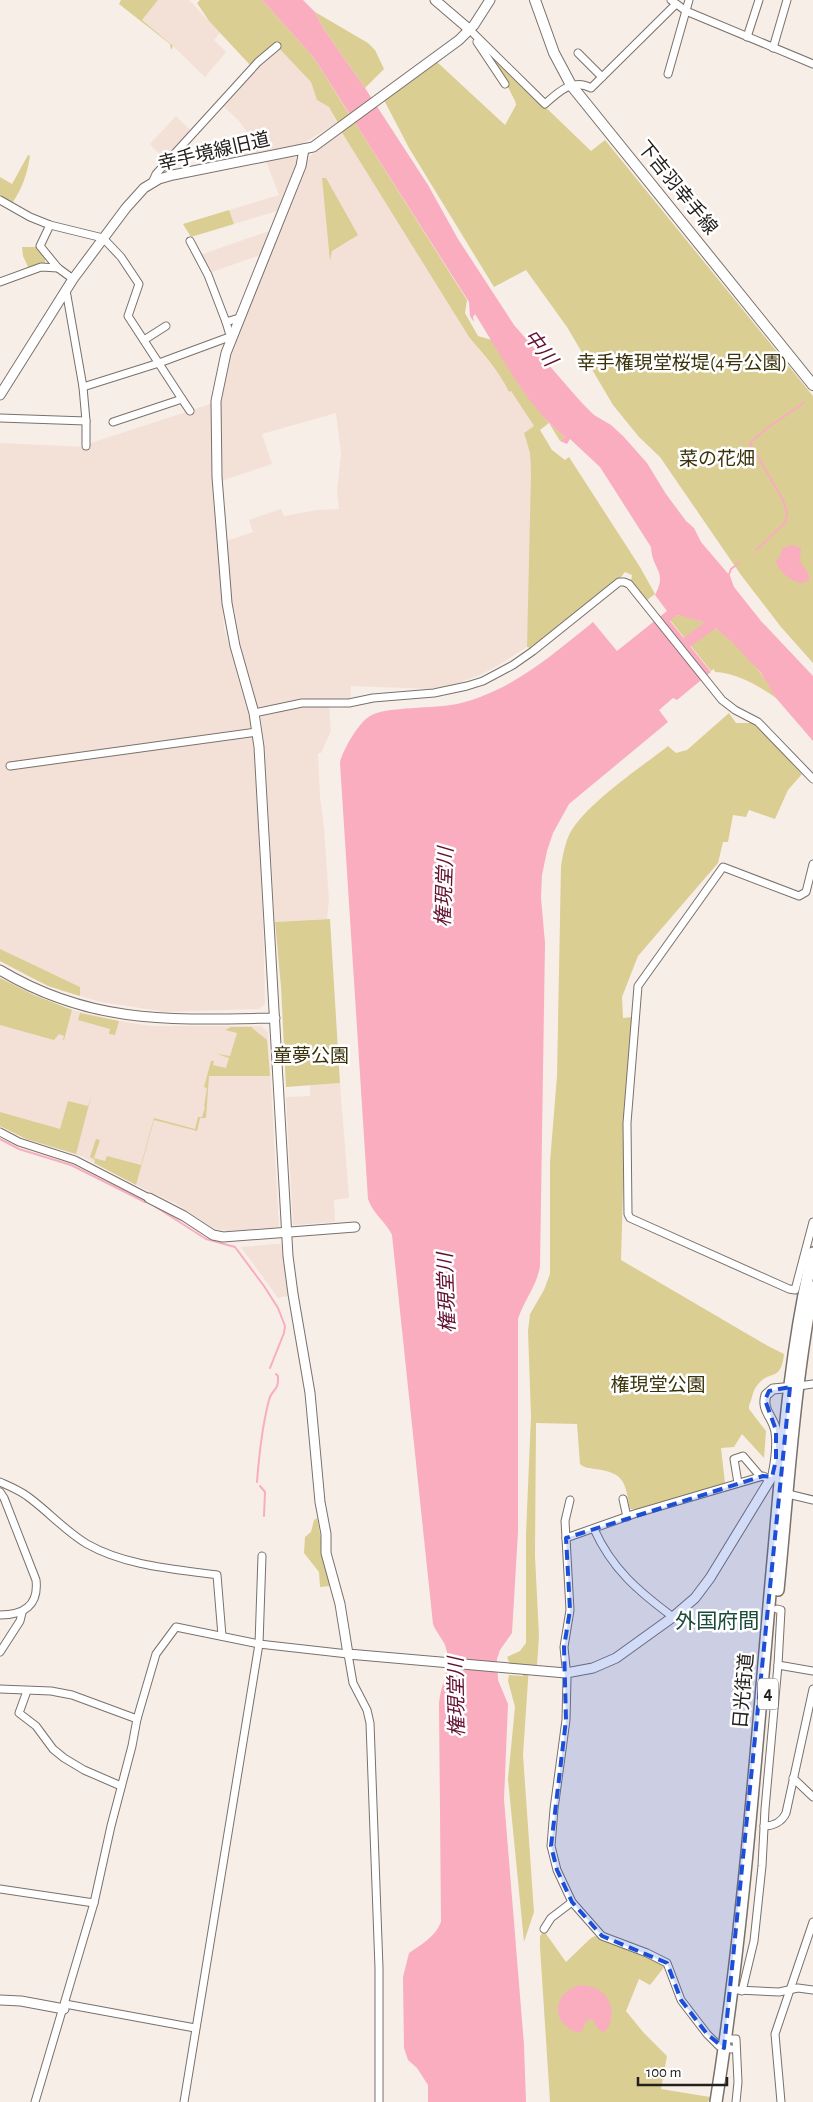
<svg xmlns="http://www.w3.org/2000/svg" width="813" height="2102" font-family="'Alegreya Sans','Noto Sans JP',sans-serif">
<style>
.built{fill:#f3e1d7}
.green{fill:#dace93}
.water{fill:#f9adbf}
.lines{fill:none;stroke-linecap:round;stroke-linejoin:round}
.stream{stroke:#f9adbf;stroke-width:2}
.river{stroke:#f9adbf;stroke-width:11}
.minor-casing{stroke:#79716c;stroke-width:9}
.tertiary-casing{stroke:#79716c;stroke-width:11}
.secondary-casing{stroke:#79716c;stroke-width:12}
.trunk-casing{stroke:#79716c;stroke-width:14}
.minor{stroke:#fff;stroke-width:7}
.tertiary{stroke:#fff;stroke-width:9}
.secondary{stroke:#fff;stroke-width:10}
.trunk{stroke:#fff;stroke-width:11}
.marked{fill:#1d4ed8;fill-opacity:0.2;stroke:#1d4ed8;stroke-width:4;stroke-dasharray:10 6;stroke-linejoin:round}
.labels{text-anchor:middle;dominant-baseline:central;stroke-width:5;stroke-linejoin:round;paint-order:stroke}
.shield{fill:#fff;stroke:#666362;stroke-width:1}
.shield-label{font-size:18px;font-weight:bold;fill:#24201e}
.street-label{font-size:19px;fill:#24201e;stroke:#fff}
.park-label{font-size:19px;fill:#3a3209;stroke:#fff}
.water-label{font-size:20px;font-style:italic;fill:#631130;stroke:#fff}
.quarter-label{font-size:21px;fill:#194a3a;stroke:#fff}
</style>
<rect width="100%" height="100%" fill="#f8eee8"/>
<!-- built -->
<g class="built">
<path d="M 158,0 L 189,0 L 220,33 L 214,40 L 226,52 L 205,77 L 173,46 L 142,20 Z"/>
<path d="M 279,48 L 311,82 L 317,99 L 329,107 L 337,123 L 300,145 L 236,157 L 253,149 L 252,139 L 239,121 L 223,106 L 268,56 Z"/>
<path d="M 176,116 L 191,131 L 165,160 L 150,144 Z"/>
<path d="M 341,131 L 469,337 L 493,367 L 499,372 L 509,392 L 511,391 L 534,426 L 524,433 L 530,453 L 531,474 L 531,549 L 527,647 L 497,666 L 480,675 L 450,686 L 430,689 L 351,686 L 350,699 L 300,699 L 260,708 L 257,706 L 242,652 L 234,607 L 230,607 L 226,541 L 253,532 L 249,520 L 281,509 L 284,516 L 317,510 L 339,509 L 337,491 L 341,454 L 336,413 L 262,434 L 272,464 L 221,481 L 219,419 L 222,387 L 227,362 L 304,168 L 310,156 Z"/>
<path d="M 290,157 L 295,157 L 298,162 L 283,205 L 281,201 L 277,211 L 234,224 L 229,210 L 279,195 L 266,161 Z"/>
<path d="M 269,231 L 260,255 L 209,273 L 200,255 Z"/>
<path d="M 213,403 L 212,449 L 224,628 L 252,728 L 9,763 L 253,736 L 263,919 L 265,1004 L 259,1009 L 166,1012 L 101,1002 L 62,991 L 33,979 L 0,961 L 0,443 L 87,447 L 88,444 Z"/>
<path d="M 301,707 L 329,707 L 331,731 L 321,753 L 318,753 L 320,796 L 324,828 L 329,900 L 327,919 L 275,922 L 265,751 L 261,718 L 263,716 Z"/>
<path d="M 0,978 L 34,995 L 72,1010 L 119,1021 L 152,1026 L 261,1026 L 268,1032 L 279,1227 L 228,1231 L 215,1229 L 175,1203 L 150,1192 L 83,1157 L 26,1139 L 0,1126 Z"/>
<path d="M 340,1083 L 349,1198 L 334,1200 L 335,1222 L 293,1225 L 286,1097 L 310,1096 L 310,1085 Z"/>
<path d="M 275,1244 L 281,1244 L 288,1296 L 278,1298 L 241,1247 Z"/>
</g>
<!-- green -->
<g class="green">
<path d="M 121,0 L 158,0 L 142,20 L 173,46 L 171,50 L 170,44 L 119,4 Z"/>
<path d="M 200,0 L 262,0 L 314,58 L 351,117 L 339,125 L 329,107 L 317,100 L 311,82 L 275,44 L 251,66 L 209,21 L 197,3 Z"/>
<path d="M 315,12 L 368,43 L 375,50 L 384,69 L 365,88 L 323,28 Z"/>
<path d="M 478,42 L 591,151 L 605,140 L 813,396 L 813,663 L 781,627 L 741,575 L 660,457 L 639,437 L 613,405 L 567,327 L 526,270 L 494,287 L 409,148 L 384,100 L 437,62 L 505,125 L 516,105 L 515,101 L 504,79 Z"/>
<path d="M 354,121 L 467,300 L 465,313 L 478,336 L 492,340 L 532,401 L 549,423 L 565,437 L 560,441 L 549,423 L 540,430 L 552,450 L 565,460 L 569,457 L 640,567 L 655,594 L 646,601 L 631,582 L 632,575 L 625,572 L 621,577 L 531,648 L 527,647 L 531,474 L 530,453 L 524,433 L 534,426 L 511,391 L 509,392 C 499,371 484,355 469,337 L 341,131 Z"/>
<path d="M 28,155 L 30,156 C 27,175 22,189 11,205 L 0,198 L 0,177 L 12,184 Z"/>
<path d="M 322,178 L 326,178 L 358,235 L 332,251 L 330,261 Z"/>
<path d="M 229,210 L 234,224 L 191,237 L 183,224 Z"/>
<path d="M 22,247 L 38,247 L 45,254 L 45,263 L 29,269 L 23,256 Z"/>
<path d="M 677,615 C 685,617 693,618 700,621 C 729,631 763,671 776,698 C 758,685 736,673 715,672 L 714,669 L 711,671 L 670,620 Z"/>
<path d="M 729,713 L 736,723 L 756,723 L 802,774 L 788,790 L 775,819 L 749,810 L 746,817 L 733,815 L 728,842 L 723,842 L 718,863 L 638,956 L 622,997 L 623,1018 L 632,1017 L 625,1121 L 621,1260 L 768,1346 L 784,1354 C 781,1384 768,1368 756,1387 C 752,1393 752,1400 749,1405 L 749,1409 L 766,1431 L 764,1458 L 742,1434 L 734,1447 L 721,1448 L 725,1483 L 645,1509 L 630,1509 C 625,1482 625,1473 595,1469 C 589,1468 584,1468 580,1464 L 577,1424 L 536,1423 L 535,1556 L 539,1636 L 537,1666 L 529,1666 L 523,1755 L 534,1912 L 524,1942 L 508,1779 L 515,1707 L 508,1681 L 509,1675 L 523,1676 L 524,1666 L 510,1664 L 507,1657 L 520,1651 L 526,1643 L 526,1534 L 531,1416 L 528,1331 L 530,1314 L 544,1290 L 550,1274 L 550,1162 L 557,1076 L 561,866 C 563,855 565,843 570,833 C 587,803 640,768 668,746 L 676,753 L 687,750 Z"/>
<path d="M 330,919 L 340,1083 L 286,1087 L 281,987 L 275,922 Z"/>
<path d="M 0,949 L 80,987 L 80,996 L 48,986 L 0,961 Z"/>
<path d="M 0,978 L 34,995 L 72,1010 L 64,1040 L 63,1040 L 64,1036 L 59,1034 L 54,1040 L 0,1025 Z"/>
<path d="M 80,1013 L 119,1021 L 115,1035 L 109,1034 L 110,1029 L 78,1020 Z"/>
<path d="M 231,1027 L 251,1027 L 267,1040 L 270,1076 L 209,1076 L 206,1118 L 200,1118 L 197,1131 L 154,1120 L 136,1185 L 94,1163 L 95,1160 L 90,1157 L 96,1139 L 100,1140 L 94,1158 L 105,1161 L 107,1156 L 141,1165 L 154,1118 L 195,1129 L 198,1117 L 202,1117 L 205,1107 L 204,1106 L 207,1088 L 204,1087 L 211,1061 L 214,1061 L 213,1065 L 226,1068 L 229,1058 L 217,1054 L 230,1056 L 237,1033 L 225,1030 Z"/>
<path d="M 92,1093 L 76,1154 L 26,1139 L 0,1126 L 0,1112 L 60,1129 L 68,1101 L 88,1106 Z"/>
<path d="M 317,1518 L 330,1586 L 320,1587 L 319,1572 L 304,1553 L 305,1537 L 311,1532 L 314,1520 Z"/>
<path d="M 544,1931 L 566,1962 L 591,1938 L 595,1936 L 644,1953 L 665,1966 L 650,1985 L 639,1979 L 626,2011 L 643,2032 L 667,2056 L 661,2089 L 710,2097 L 710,2100 L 707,2102 L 550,2102 L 540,1947 L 540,1936 Z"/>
</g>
<!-- water -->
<g class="water">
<path d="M 262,0 L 303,0 L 315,12 L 323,28 L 365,88 L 428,185 L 458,239 L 514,325 L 581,402 L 594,415 L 611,425 L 623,436 L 647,463 L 666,494 L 686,521 L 694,528 L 701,542 L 730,576 L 734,587 L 761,621 L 813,676 L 813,741 L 776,698 L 761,673 L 732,642 L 715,628 L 700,621 L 677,615 L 670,621 L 711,672 L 677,700 L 673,698 L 659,710 L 668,722 L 569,804 L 553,833 L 547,851 L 542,875 L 541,898 L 545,943 L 540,1266 C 537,1286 524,1300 518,1319 L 518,1532 L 512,1633 L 500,1650 L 497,1659 L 498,1680 L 508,1704 L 504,1799 L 524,2045 L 526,2102 L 428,2102 L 428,2085 L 417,2068 L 408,2060 L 404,2048 L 403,1977 L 409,1953 C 422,1944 435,1937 441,1922 L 439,1704 C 440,1684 453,1666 445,1645 C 442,1638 436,1632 433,1624 L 392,1235 C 386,1222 373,1214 368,1199 L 340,763 C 342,751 359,722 370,716 C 387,706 435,709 457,704 C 510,692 551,656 593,622 L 617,651 L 667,611 L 655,595 C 668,571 652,570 651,547 L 600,467 L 570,439 L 567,444 L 560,441 L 565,437 C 527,407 501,355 475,314 L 473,317 L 474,322 L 470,316 L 469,302 L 314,58 Z"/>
<path d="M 792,545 L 801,548 L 800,561 L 809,575 L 809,581 L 801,583 C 792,582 778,571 776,561 L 781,555 L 781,549 Z"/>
<path d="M 577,1986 C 597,1983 615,1998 611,2018 C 610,2024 609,2028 604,2032 L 599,2030 L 592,2019 L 585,2022 L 583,2030 L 578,2033 C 552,2024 551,1995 577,1986 Z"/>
</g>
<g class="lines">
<!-- stream -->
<g class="stream">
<path d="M 756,550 L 785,523 L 787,514 L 783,500 L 750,443 L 767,428 L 804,403"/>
<path d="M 728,577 L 731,569 L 739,563"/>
<path d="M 0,1139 L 19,1149 L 71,1165 L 145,1202"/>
<path d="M 156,1207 L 206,1239 L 235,1247 L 264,1286 L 278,1308 L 285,1326 L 284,1333 L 270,1368"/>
<path d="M 257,1482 C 259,1455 262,1427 269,1400 C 272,1388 279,1392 278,1376 L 276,1374"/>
<path d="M 260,1486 L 265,1492 L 264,1516"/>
</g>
<!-- river -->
<path class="river" d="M 676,650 L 722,617"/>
<defs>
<g id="minor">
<path d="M 671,0 L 686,11 L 813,64"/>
<path d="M 470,30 L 545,104 C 558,92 573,78 591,88 L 675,5"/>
<path d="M 747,37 L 759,0"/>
<path d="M 477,42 L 505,84"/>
<path d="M 773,48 L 787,0"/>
<path d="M 578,53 L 602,77"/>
<path d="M 668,74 L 689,0"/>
<path d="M 152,183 L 156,174 L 258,62 L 277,46"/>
<path d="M 0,200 L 30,217 L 50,225 L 103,238 L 121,257 L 139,284 L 128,316 L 182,399 L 113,422"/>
<path d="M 50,225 L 40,246 L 58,268 L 73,279"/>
<path d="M 190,241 L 208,275 L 226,322 L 239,318"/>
<path d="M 0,282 L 41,267 L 58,268"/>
<path d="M 66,290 L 83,387"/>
<path d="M 144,340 L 166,326"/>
<path d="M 182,399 L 190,411"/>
<path d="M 0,418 L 86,421 L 83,387 L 159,363 L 232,336 L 229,332 L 226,322"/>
<path d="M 86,446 L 86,421"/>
<path d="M 254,713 L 302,703 L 349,703 L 373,698 L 434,693 L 467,686 L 483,681 L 513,665 L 533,651 L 619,582 L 624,582 L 629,584 L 722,700 L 735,710 L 758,722 L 813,779"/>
<path d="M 10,766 L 257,732"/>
<path d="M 813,864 L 806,892 L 799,896 L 723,867 L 638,986 L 627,1123 L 628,1214 L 630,1218 L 789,1289 L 795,1290 L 813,1222"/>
<path d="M 0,1132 L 19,1142 L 75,1160 L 149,1198"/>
<path d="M 799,1386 L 813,1384"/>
<path d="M 0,1482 C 9,1486 19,1490 27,1496 C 48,1511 65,1531 87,1544 C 126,1566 174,1569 217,1575 L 222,1636"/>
<path d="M 738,1483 L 734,1459 L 743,1456 L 760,1476"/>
<path d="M 0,1492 L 4,1498 L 36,1580 C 39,1606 23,1615 0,1615"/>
<path d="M 792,1495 L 813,1500"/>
<path d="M 623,1499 L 627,1517"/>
<path d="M 570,1500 L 565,1521 L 566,1538 L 634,1514 L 763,1476 L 769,1479"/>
<path d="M 594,1529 C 612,1569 638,1591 673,1617"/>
<path d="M 566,1538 L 570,1610 L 564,1647 L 567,1678 L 566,1720 L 554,1809 L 551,1846 L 557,1870 L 572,1902 L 602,1936 L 647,1953 L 667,1963 L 681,2000 L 707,2034 L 719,2046 L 731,2049"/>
<path d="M 777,1609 L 781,1610 L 778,1665 L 813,1671"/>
<path d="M 0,1652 L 20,1621 L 22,1613"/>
<path d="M 0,1689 L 51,1691 L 72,1695 L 137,1719"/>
<path d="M 27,1691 L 19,1713 L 36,1726 L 53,1749 L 64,1758 L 84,1770 L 121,1786"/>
<path d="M 793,1778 L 813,1797"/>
<path d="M 764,1826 C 773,1826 782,1822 786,1813 L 813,1689"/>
<path d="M 0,1889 L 94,1903"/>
<path d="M 544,1929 L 551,1918 L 572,1902"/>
<path d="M 737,1990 L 779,1992 L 798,1988 L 813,1990"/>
<path d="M 742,1991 L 754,1941 L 762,1866 L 765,1809 L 778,1665"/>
<path d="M 65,2004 L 195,2028"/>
<path d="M 732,2039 L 736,2039 L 738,2082 L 736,2102"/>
<path d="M 35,2102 L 94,1903 L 111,1826 L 132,1746 L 137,1719 L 156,1654 L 176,1627 L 259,1644 L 348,1654 L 353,1683 L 367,1710 L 370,1723 L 379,1968 L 379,2102"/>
<path d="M 184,2102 L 259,1644 L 262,1556"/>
<path d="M 781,2102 L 775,2034 L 813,1922"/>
</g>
<g id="tertiary">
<path d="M 435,0 L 470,30"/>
<path d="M 304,149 L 301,166 L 226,353 L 216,401 L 217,477 L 227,603 L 235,646 L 254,713 L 259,747 L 288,1256 L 293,1294 L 310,1393 L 320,1502 L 326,1534 L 326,1553 L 340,1604 L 348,1654 L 566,1673 L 593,1668 L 616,1658 L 673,1617 L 695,1598 L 710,1578 L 773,1475 C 776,1460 778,1446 776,1432 C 774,1417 761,1411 766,1395 L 773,1389 L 794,1387"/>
<path d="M 0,395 L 73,279 L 126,208 L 144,188 L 159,179 L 173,175 L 313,147 L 459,40 L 474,25 L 490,0"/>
<path d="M 0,970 C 92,1025 173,1020 275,1018"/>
<path d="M 149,1198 L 184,1216 L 213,1235 L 223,1237 L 355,1227"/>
<path d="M 0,2000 L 21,2001 L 64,2009"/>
</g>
<path id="secondary" d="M 535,0 L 554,53 L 571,85 L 813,385"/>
<g id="trunk">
<path d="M 778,1590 C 788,1489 794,1387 813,1287"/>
<path d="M 716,2102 C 744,1927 756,1749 772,1572 C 782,1466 788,1357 813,1253"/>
</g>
</defs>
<!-- minor casing -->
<use href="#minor" class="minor-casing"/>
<!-- tertiary casing -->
<use href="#tertiary" class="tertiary-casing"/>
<!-- secondary casing -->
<use href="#secondary" class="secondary-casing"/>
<!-- trunk casing -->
<use href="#trunk" class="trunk-casing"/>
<!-- minor -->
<use href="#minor" class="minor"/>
<!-- tertiary -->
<use href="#tertiary" class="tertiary"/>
<!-- secondary -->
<use href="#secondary" class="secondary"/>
<!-- trunk -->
<use href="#trunk" class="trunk"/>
</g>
<!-- marked area -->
<path class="marked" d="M 790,1387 L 724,2048 L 707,2034 L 681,2000 L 667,1963 L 602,1936 L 572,1902 L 557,1870 L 551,1846 L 566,1720 L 564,1647 L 570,1610 L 566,1538 L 763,1476 L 772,1477 L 776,1460 L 776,1430 L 765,1400 L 769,1391 Z"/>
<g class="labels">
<!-- shield labels -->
<rect class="shield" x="758" y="1678.5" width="20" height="31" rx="4"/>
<g class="shield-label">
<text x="768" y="1694">4</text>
</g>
<!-- street labels -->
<g class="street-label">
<text transform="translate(214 152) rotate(-13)">幸手境線旧道</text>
<text transform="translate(677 188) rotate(51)">下吉羽幸手線</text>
<text transform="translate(744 1691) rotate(-85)">日光街道</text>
</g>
<!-- park labels -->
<g class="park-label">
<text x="682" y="363">幸手権現堂桜堤(4号公園)</text>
<text x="717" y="459">菜の花畑</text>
<text x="311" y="1056">童夢公園</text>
<text x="658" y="1385">権現堂公園</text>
</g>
<!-- water labels -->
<g class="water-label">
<text transform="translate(540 348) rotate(52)">中川</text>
<text transform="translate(445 887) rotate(-88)">権現堂川</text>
<text transform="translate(447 1293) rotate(-92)">権現堂川</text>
<text transform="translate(457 1697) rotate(-91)">権現堂川</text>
</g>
<!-- quarter labels -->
<g class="quarter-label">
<text x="717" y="1621">外国府間</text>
</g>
</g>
<!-- scale -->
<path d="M638 2077v8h89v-8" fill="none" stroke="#24201e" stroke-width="2.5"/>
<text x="646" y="2077" font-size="15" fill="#24201e" stroke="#ffffff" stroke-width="4" paint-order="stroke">100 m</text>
</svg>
